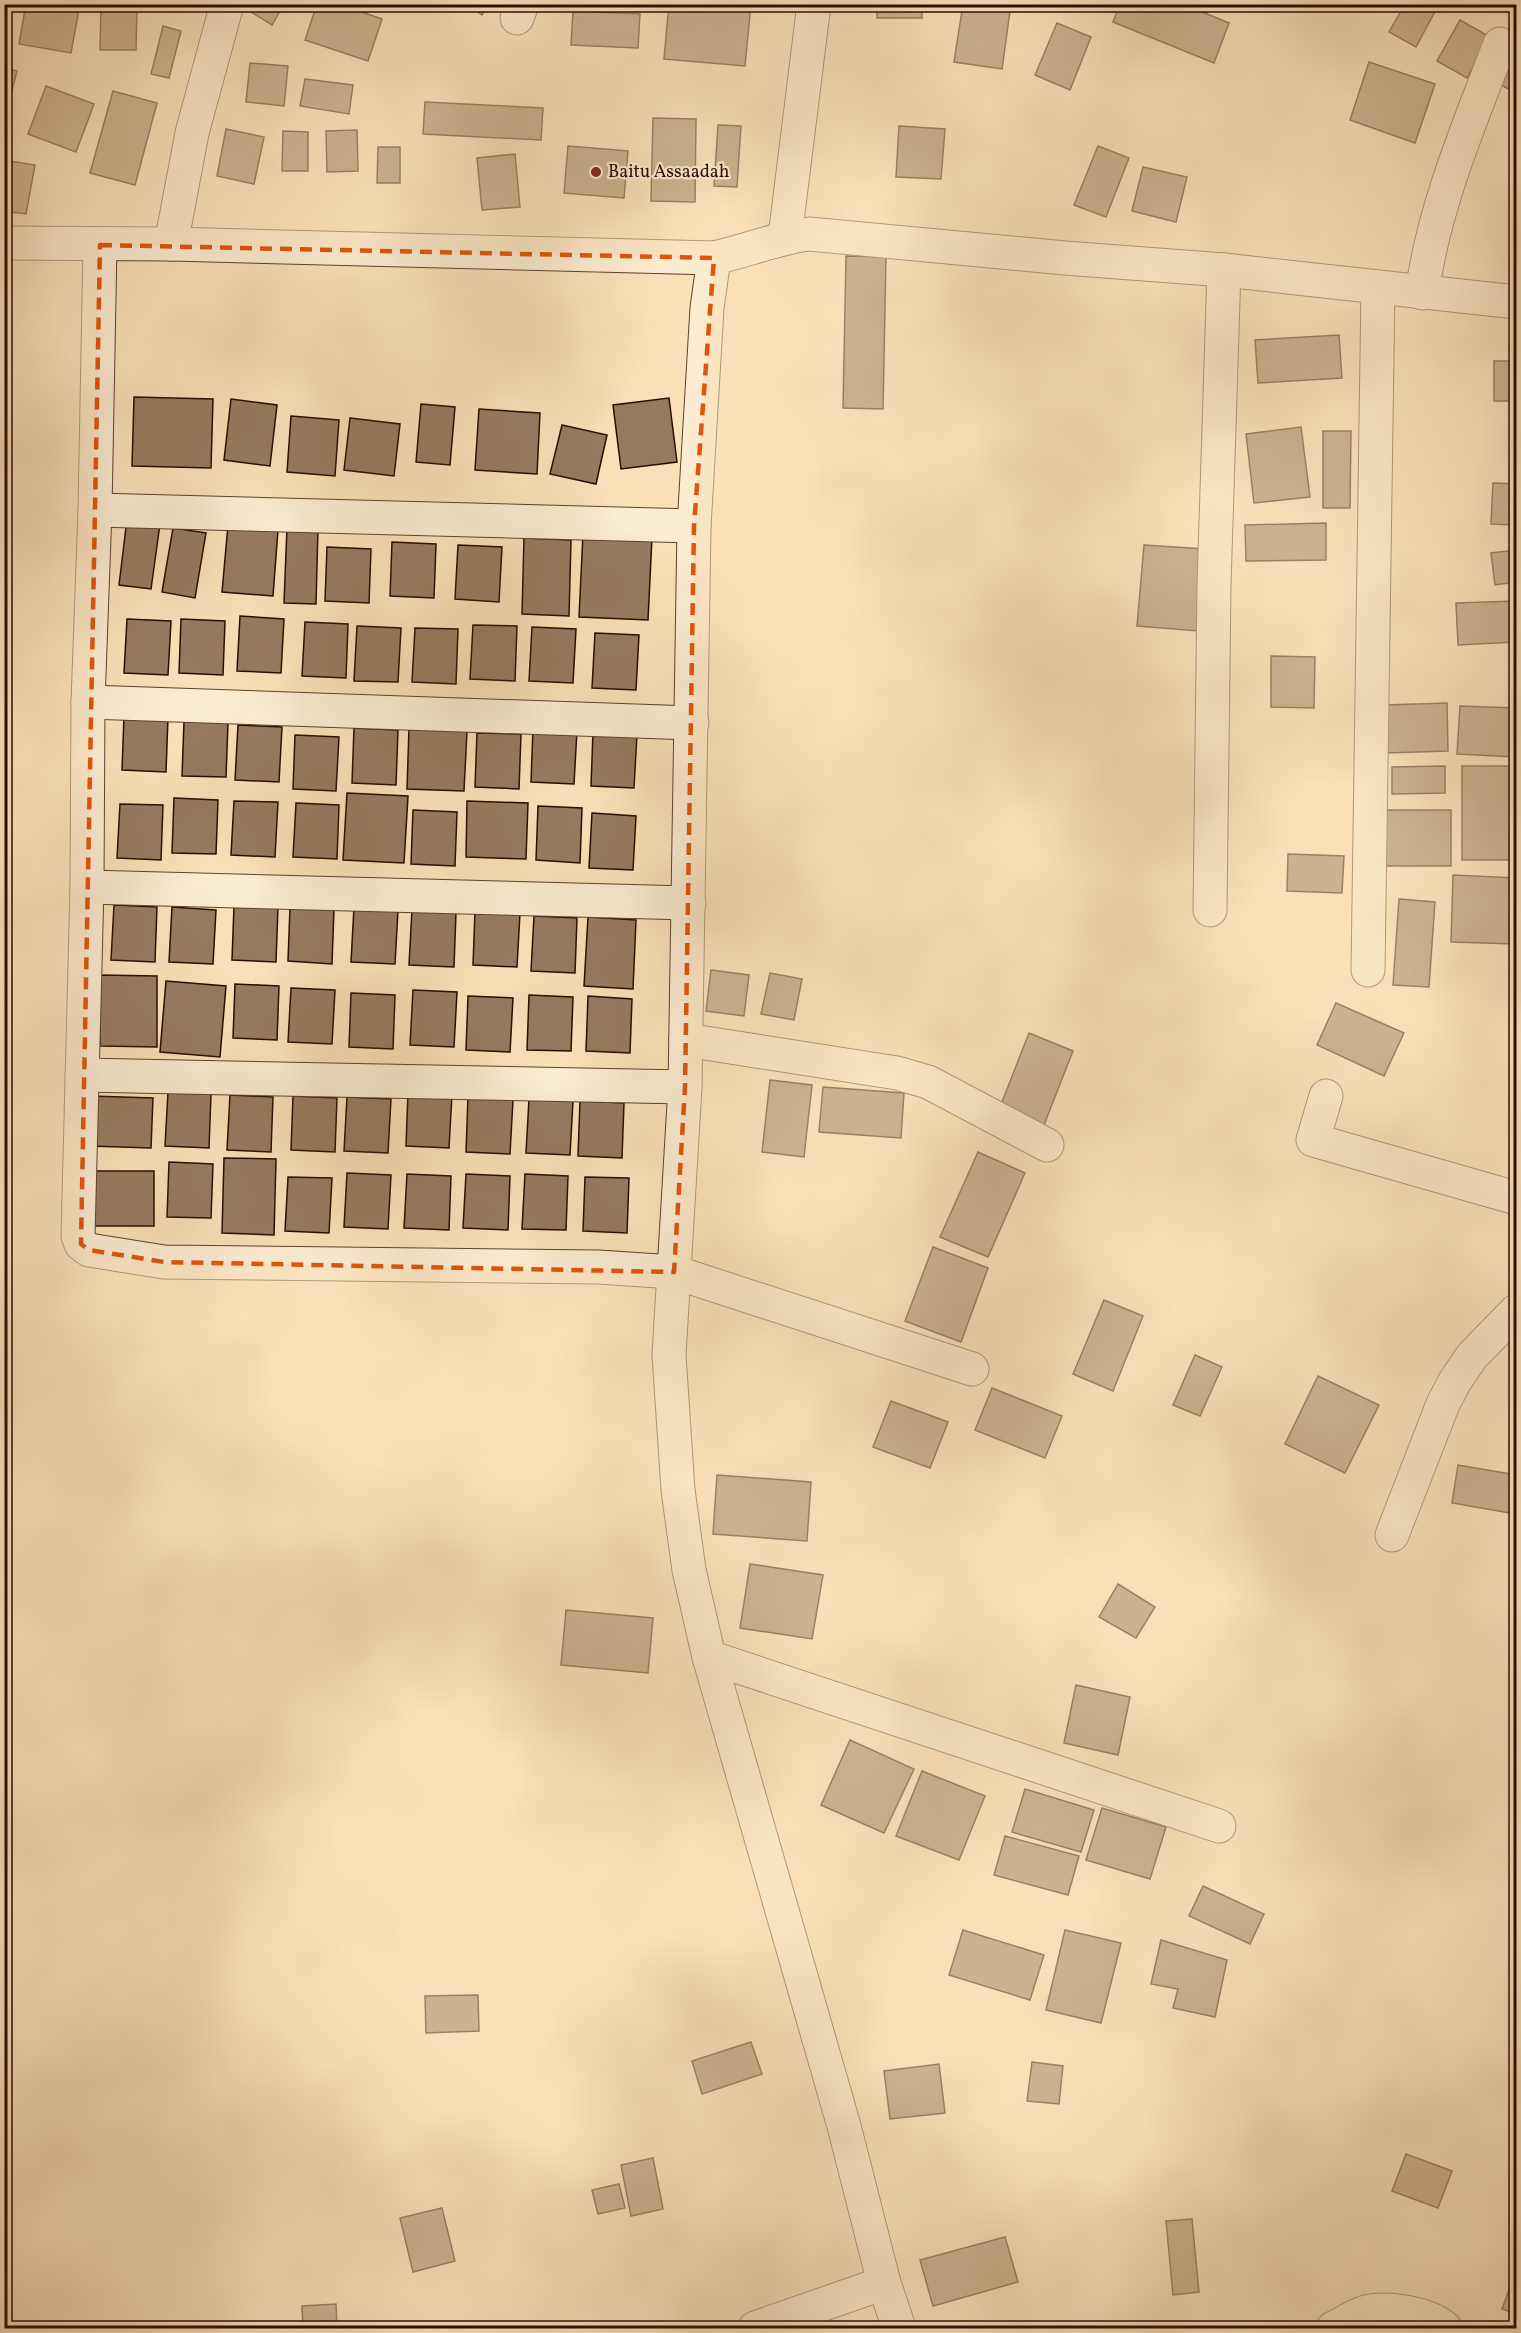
<svg xmlns="http://www.w3.org/2000/svg" width="1521" height="2333" font-family="Vollkorn,serif">
<style>
.building{fill:#967a60;stroke:#2b0b00;stroke-width:1.5}
.lines{fill:none;stroke-linecap:round;stroke-linejoin:round}
.street-casing{stroke:#5e402e;stroke-width:35}
.street{stroke:#fbebd1;stroke-width:33}
.marked{fill:none;stroke:#df550b;stroke-width:4.5;stroke-dasharray:12 8;stroke-linejoin:round}
.poi-dot{fill:#8f2418;stroke:#fbebd1;stroke-width:2}
.labels{text-anchor:middle;dominant-baseline:central;stroke-width:4.5;stroke-linejoin:round;paint-order:stroke}
.poi-label{font-size:18px;fill:#2b0b00;stroke:#fbebd1;text-anchor:start}
</style>
<rect width="100%" height="100%" fill="#f9e0b8"/>
<filter id="stains"><feTurbulence type="fractalNoise" baseFrequency=".00333" numOctaves="4"/><feColorMatrix values="0 0 0 0 .2 0 0 0 0 .09 0 0 0 0 .02 0 0 0 .5 -.17"/></filter>
<radialGradient id="worn" r=".72"><stop offset=".6" stop-color="#630" stop-opacity="0"/><stop offset="1" stop-color="#630" stop-opacity=".3"/></radialGradient>
<!-- building -->
<g class="building">
<path d="M 26,4 L 80,4 L 71,53 L 19,44 Z"/>
<path d="M 255,4 L 284,4 L 272,25 L 251,12 Z"/>
<path d="M 317,4 L 339,4 L 382,19 L 368,61 L 305,40 Z"/>
<path d="M 467,4 L 489,4 L 482,15 Z"/>
<path d="M 669,4 L 751,4 L 745,66 L 664,59 Z"/>
<rect x="877" y="4" width="45" height="14"/>
<path d="M 963,4 L 1011,4 L 1002,69 L 954,62 Z"/>
<path d="M 1120,4 L 1183,4 L 1229,23 L 1214,63 L 1113,22 Z"/>
<path d="M 1405,4 L 1439,4 L 1416,47 L 1389,32 Z"/>
<path d="M 101,6 L 137,7 L 136,50 L 100,50 Z"/>
<path d="M 573,11 L 640,14 L 638,48 L 571,45 Z"/>
<path d="M 1460,20 L 1490,37 L 1467,78 L 1437,61 Z"/>
<path d="M 1057,23 L 1091,37 L 1070,90 L 1035,75 Z"/>
<path d="M 163,26 L 181,31 L 169,78 L 151,74 Z"/>
<path d="M 1512,48 L 1516,51 L 1516,93 L 1495,82 Z"/>
<path d="M 1369,62 L 1435,84 L 1415,143 L 1350,120 Z"/>
<path d="M 250,63 L 288,66 L 284,106 L 246,102 Z"/>
<path d="M 4,67 L 17,71 L 4,121 Z"/>
<path d="M 305,79 L 353,85 L 349,114 L 300,106 Z"/>
<path d="M 46,86 L 94,104 L 76,152 L 28,134 Z"/>
<path d="M 113,91 L 157,103 L 135,185 L 90,173 Z"/>
<path d="M 425,102 L 543,108 L 541,140 L 423,134 Z"/>
<path d="M 653,118 L 696,119 L 695,202 L 651,201 Z"/>
<path d="M 718,125 L 741,126 L 737,187 L 714,186 Z"/>
<path d="M 899,126 L 945,129 L 941,179 L 896,177 Z"/>
<path d="M 226,129 L 264,137 L 254,184 L 217,176 Z"/>
<path d="M 357,130 L 358,171 L 327,172 L 326,131 Z"/>
<path d="M 283,131 L 308,132 L 308,171 L 282,171 Z"/>
<path d="M 568,146 L 628,151 L 624,198 L 564,193 Z"/>
<path d="M 1098,146 L 1129,158 L 1106,217 L 1074,205 Z"/>
<path d="M 378,147 L 400,147 L 400,183 L 377,183 Z"/>
<path d="M 515,154 L 520,207 L 482,210 L 477,158 Z"/>
<path d="M 4,160 L 35,165 L 26,214 L 4,211 Z"/>
<path d="M 1143,167 L 1187,177 L 1176,222 L 1132,211 Z"/>
<path d="M 846,256 L 886,257 L 883,409 L 843,408 Z"/>
<path d="M 1339,335 L 1342,378 L 1258,383 L 1255,340 Z"/>
<rect x="1494" y="361" width="22" height="40"/>
<path d="M 134,397 L 213,399 L 211,468 L 132,466 Z"/>
<path d="M 669,398 L 677,462 L 621,469 L 613,405 Z"/>
<path d="M 231,399 L 277,405 L 270,466 L 224,460 Z"/>
<path d="M 421,404 L 455,407 L 450,465 L 416,462 Z"/>
<path d="M 479,409 L 540,413 L 537,474 L 475,470 Z"/>
<path d="M 291,416 L 339,420 L 335,476 L 287,472 Z"/>
<path d="M 350,418 L 400,424 L 394,476 L 344,470 Z"/>
<path d="M 562,425 L 607,435 L 596,484 L 550,474 Z"/>
<path d="M 1301,427 L 1310,497 L 1254,503 L 1246,434 Z"/>
<path d="M 1323,431 L 1351,431 L 1350,508 L 1323,508 Z"/>
<path d="M 1493,483 L 1516,484 L 1516,525 L 1491,524 Z"/>
<path d="M 127,519 L 160,524 L 151,589 L 119,585 Z"/>
<path d="M 1326,523 L 1326,560 L 1246,561 L 1245,525 Z"/>
<path d="M 228,525 L 278,530 L 273,596 L 222,592 Z"/>
<path d="M 287,527 L 318,528 L 316,604 L 284,603 Z"/>
<path d="M 173,528 L 206,533 L 195,598 L 162,592 Z"/>
<path d="M 583,534 L 652,537 L 648,620 L 579,617 Z"/>
<path d="M 524,538 L 571,540 L 569,616 L 522,614 Z"/>
<path d="M 392,542 L 436,544 L 434,598 L 390,596 Z"/>
<path d="M 458,545 L 502,547 L 499,602 L 455,599 Z"/>
<path d="M 1144,545 L 1205,549 L 1199,631 L 1137,626 Z"/>
<path d="M 327,547 L 371,549 L 369,603 L 325,601 Z"/>
<path d="M 1516,550 L 1516,582 L 1495,585 L 1491,553 Z"/>
<path d="M 1516,601 L 1516,642 L 1458,645 L 1456,603 Z"/>
<path d="M 240,616 L 284,619 L 281,673 L 237,671 Z"/>
<path d="M 127,619 L 171,621 L 168,675 L 124,673 Z"/>
<path d="M 181,619 L 225,621 L 223,675 L 179,673 Z"/>
<path d="M 305,622 L 348,624 L 346,678 L 302,676 Z"/>
<path d="M 473,625 L 517,626 L 515,681 L 470,679 Z"/>
<path d="M 357,626 L 401,628 L 398,682 L 354,681 Z"/>
<path d="M 532,627 L 576,629 L 573,683 L 529,681 Z"/>
<path d="M 415,628 L 458,629 L 456,684 L 412,682 Z"/>
<path d="M 595,633 L 639,635 L 636,690 L 592,688 Z"/>
<path d="M 1271,656 L 1315,657 L 1314,708 L 1271,707 Z"/>
<path d="M 1447,703 L 1448,751 L 1386,753 L 1385,705 Z"/>
<path d="M 1460,706 L 1516,708 L 1516,757 L 1457,754 Z"/>
<path d="M 124,716 L 168,718 L 166,772 L 122,770 Z"/>
<path d="M 184,721 L 228,723 L 226,777 L 182,776 Z"/>
<path d="M 238,725 L 282,727 L 279,782 L 235,780 Z"/>
<path d="M 354,728 L 398,730 L 396,785 L 352,783 Z"/>
<path d="M 409,728 L 467,731 L 464,791 L 407,789 Z"/>
<path d="M 533,728 L 577,730 L 574,784 L 531,782 Z"/>
<path d="M 593,732 L 637,734 L 634,788 L 591,786 Z"/>
<path d="M 477,733 L 521,734 L 519,789 L 475,787 Z"/>
<path d="M 295,735 L 339,737 L 336,791 L 293,789 Z"/>
<path d="M 1445,766 L 1445,793 L 1392,794 L 1392,767 Z"/>
<rect x="1462" y="766" width="54" height="94"/>
<path d="M 347,793 L 408,796 L 404,863 L 343,860 Z"/>
<path d="M 174,798 L 218,800 L 216,854 L 172,853 Z"/>
<path d="M 234,801 L 278,802 L 275,857 L 231,855 Z"/>
<path d="M 467,801 L 528,803 L 526,859 L 466,857 Z"/>
<path d="M 296,803 L 339,805 L 337,859 L 293,857 Z"/>
<path d="M 120,804 L 163,805 L 161,860 L 117,858 Z"/>
<path d="M 538,806 L 582,808 L 580,863 L 536,860 Z"/>
<path d="M 413,810 L 457,812 L 455,866 L 411,864 Z"/>
<path d="M 1382,810 L 1451,810 L 1451,866 L 1383,866 Z"/>
<path d="M 592,813 L 636,816 L 633,870 L 589,868 Z"/>
<path d="M 1288,854 L 1344,856 L 1342,893 L 1287,891 Z"/>
<path d="M 1453,875 L 1516,878 L 1516,944 L 1451,942 Z"/>
<path d="M 1399,899 L 1435,902 L 1429,987 L 1393,985 Z"/>
<path d="M 114,905 L 157,907 L 155,962 L 111,960 Z"/>
<path d="M 234,906 L 278,907 L 276,962 L 232,960 Z"/>
<path d="M 172,907 L 216,910 L 213,964 L 169,962 Z"/>
<path d="M 290,907 L 334,909 L 332,964 L 288,961 Z"/>
<path d="M 354,907 L 398,910 L 395,964 L 351,962 Z"/>
<path d="M 412,910 L 456,912 L 454,967 L 409,965 Z"/>
<path d="M 475,911 L 520,913 L 517,967 L 473,965 Z"/>
<path d="M 534,916 L 577,918 L 575,973 L 531,971 Z"/>
<path d="M 588,917 L 636,920 L 633,989 L 584,986 Z"/>
<path d="M 711,970 L 749,975 L 744,1016 L 706,1011 Z"/>
<path d="M 770,973 L 802,979 L 794,1020 L 761,1014 Z"/>
<path d="M 100,975 L 157,976 L 157,1047 L 100,1046 Z"/>
<path d="M 166,981 L 226,986 L 220,1057 L 160,1052 Z"/>
<path d="M 235,984 L 279,986 L 277,1040 L 233,1038 Z"/>
<path d="M 291,988 L 335,990 L 332,1044 L 288,1042 Z"/>
<path d="M 413,990 L 457,992 L 454,1047 L 410,1045 Z"/>
<path d="M 351,993 L 395,995 L 393,1049 L 349,1047 Z"/>
<path d="M 529,995 L 573,997 L 571,1051 L 527,1050 Z"/>
<path d="M 468,996 L 513,998 L 510,1052 L 466,1050 Z"/>
<path d="M 588,996 L 632,999 L 630,1053 L 586,1051 Z"/>
<path d="M 1336,1003 L 1404,1033 L 1384,1076 L 1317,1045 Z"/>
<path d="M 1029,1033 L 1073,1051 L 1044,1125 L 1000,1107 Z"/>
<path d="M 770,1080 L 812,1085 L 804,1157 L 762,1152 Z"/>
<path d="M 823,1087 L 904,1093 L 901,1138 L 819,1132 Z"/>
<path d="M 168,1092 L 211,1094 L 209,1148 L 165,1146 Z"/>
<path d="M 408,1092 L 452,1094 L 449,1148 L 406,1146 Z"/>
<path d="M 230,1095 L 273,1097 L 271,1152 L 227,1150 Z"/>
<path d="M 91,1096 L 153,1098 L 151,1148 L 89,1146 Z"/>
<path d="M 293,1096 L 337,1098 L 335,1152 L 291,1150 Z"/>
<path d="M 347,1097 L 391,1099 L 388,1153 L 344,1151 Z"/>
<path d="M 468,1097 L 513,1100 L 510,1154 L 466,1152 Z"/>
<path d="M 529,1099 L 573,1101 L 570,1155 L 526,1153 Z"/>
<path d="M 580,1101 L 624,1103 L 622,1158 L 578,1156 Z"/>
<path d="M 978,1152 L 1025,1173 L 988,1257 L 940,1237 Z"/>
<path d="M 224,1158 L 276,1159 L 274,1235 L 222,1233 Z"/>
<path d="M 169,1162 L 213,1164 L 211,1218 L 167,1217 Z"/>
<rect x="86" y="1171" width="68" height="55"/>
<path d="M 347,1173 L 391,1175 L 388,1229 L 344,1227 Z"/>
<path d="M 407,1174 L 451,1176 L 449,1230 L 404,1228 Z"/>
<path d="M 466,1174 L 510,1176 L 508,1230 L 463,1228 Z"/>
<path d="M 525,1174 L 568,1176 L 566,1230 L 522,1229 Z"/>
<path d="M 288,1177 L 332,1178 L 329,1233 L 285,1231 Z"/>
<path d="M 585,1177 L 629,1178 L 627,1233 L 583,1231 Z"/>
<path d="M 933,1247 L 988,1268 L 961,1342 L 905,1321 Z"/>
<path d="M 1104,1300 L 1143,1316 L 1113,1391 L 1073,1374 Z"/>
<path d="M 1195,1355 L 1222,1367 L 1200,1416 L 1173,1405 Z"/>
<path d="M 1318,1376 L 1379,1405 L 1345,1473 L 1285,1444 Z"/>
<path d="M 992,1388 L 1062,1416 L 1045,1458 L 975,1430 Z"/>
<path d="M 891,1401 L 948,1422 L 930,1468 L 873,1447 Z"/>
<path d="M 1458,1465 L 1516,1475 L 1516,1514 L 1452,1503 Z"/>
<path d="M 717,1475 L 811,1482 L 807,1541 L 713,1534 Z"/>
<path d="M 750,1564 L 823,1575 L 812,1639 L 740,1628 Z"/>
<path d="M 1118,1584 L 1155,1607 L 1136,1638 L 1099,1617 Z"/>
<path d="M 566,1610 L 653,1618 L 648,1673 L 561,1665 Z"/>
<path d="M 1076,1685 L 1130,1697 L 1118,1755 L 1064,1743 Z"/>
<path d="M 850,1740 L 914,1769 L 884,1833 L 821,1805 Z"/>
<path d="M 922,1771 L 985,1796 L 959,1860 L 896,1836 Z"/>
<path d="M 1025,1789 L 1094,1810 L 1081,1852 L 1012,1832 Z"/>
<path d="M 1102,1808 L 1166,1827 L 1150,1879 L 1086,1860 Z"/>
<path d="M 1005,1836 L 1079,1856 L 1068,1895 L 994,1875 Z"/>
<path d="M 1203,1886 L 1264,1914 L 1250,1944 L 1189,1916 Z"/>
<path d="M 963,1930 L 1044,1955 L 1030,2000 L 949,1975 Z"/>
<path d="M 1065,1930 L 1121,1943 L 1101,2023 L 1046,2010 Z"/>
<path d="M 1161,1940 L 1227,1960 L 1215,2017 L 1173,2008 L 1178,1989 L 1151,1984 Z"/>
<path d="M 478,1995 L 479,2031 L 426,2033 L 425,1996 Z"/>
<path d="M 751,2042 L 762,2074 L 702,2094 L 692,2061 Z"/>
<path d="M 1032,2062 L 1063,2066 L 1059,2104 L 1027,2101 Z"/>
<path d="M 939,2064 L 945,2113 L 890,2119 L 884,2071 Z"/>
<path d="M 1406,2154 L 1452,2171 L 1438,2208 L 1392,2191 Z"/>
<path d="M 653,2158 L 663,2209 L 631,2216 L 621,2165 Z"/>
<path d="M 619,2184 L 625,2208 L 598,2214 L 592,2190 Z"/>
<path d="M 442,2208 L 455,2261 L 413,2272 L 400,2218 Z"/>
<path d="M 1192,2219 L 1199,2292 L 1173,2295 L 1166,2221 Z"/>
<path d="M 1005,2237 L 1018,2282 L 933,2306 L 920,2260 Z"/>
<path d="M 1516,2270 L 1516,2314 L 1502,2309 Z"/>
<path d="M 336,2304 L 337,2328 L 303,2328 L 302,2306 Z"/>
</g>
<g class="lines">
<defs>
<g id="street">
<path d="M 517,18 L 522,4"/>
<path d="M 785,237 L 814,4"/>
<path d="M 4,243 L 171,244 L 714,258 C 746,251 777,238 809,234 L 1065,258 L 1224,270 L 1516,302"/>
<path d="M 171,244 L 192,133 L 227,4"/>
<path d="M 100,245 L 95,510 L 88,702 L 87,887 L 78,1236 L 81,1244 L 89,1250 L 164,1262 L 598,1267 L 674,1272 L 972,1369"/>
<path d="M 714,258 L 707,308 L 694,526 L 685,1087 L 669,1355 L 678,1490 L 689,1570 L 709,1657 L 844,2126 L 884,2283 L 899,2328"/>
<path d="M 1422,293 C 1434,206 1469,125 1500,44"/>
<path d="M 95,510 L 694,526"/>
<path d="M 88,702 L 692,723"/>
<path d="M 87,887 L 689,903"/>
<path d="M 1210,910 L 1214,585 L 1224,270"/>
<path d="M 1368,970 L 1378,287"/>
<path d="M 686,1040 L 897,1073 L 928,1082 L 1047,1145"/>
<path d="M 82,1075 L 685,1087"/>
<path d="M 1326,1096 L 1313,1140 L 1516,1198"/>
<path d="M 1392,1535 L 1443,1404 L 1455,1381 L 1472,1356 L 1516,1311"/>
<path d="M 709,1657 L 1219,1826"/>
<path d="M 755,2328 L 884,2283"/>
<path d="M 1333,2328 C 1343,2324 1353,2316 1363,2313 C 1384,2306 1429,2313 1445,2328"/>
</g>
</defs>
<!-- street casing -->
<use href="#street" class="street-casing"/>
<!-- street -->
<use href="#street" class="street"/>
</g>
<!-- marked area -->
<path d="M0 0H1521V2333H0ZM 100,245 L 714,258 L 694,526 L 685,1087 L 674,1272 L 164,1262 L 89,1250 L 81,1244 Z" fill="#f9e0b8" fill-opacity=".55" fill-rule="evenodd"/>
<path class="marked" d="M 100,245 L 714,258 L 694,526 L 685,1087 L 674,1272 L 164,1262 L 89,1250 L 81,1244 Z"/>
<!-- markers -->
<circle class="poi-dot" cx="596" cy="172" r="6"/>
<g class="labels">
<!-- poi labels -->
<g class="poi-label">
<text x="608" y="172">Baitu Assaadah</text>
</g>
</g>
<!-- margin -->
<rect width="1521" height="2333" fill="none" stroke="#f9e0b8" stroke-width="24"/>
<rect x="6" y="6" width="1509" height="2321" fill="none" stroke="#2b0b00" stroke-width="3"/>
<rect x="12" y="12" width="1497" height="2309" fill="none" stroke="#2b0b00" stroke-width="1.5"/>
<rect width="100%" height="100%" filter="url(#stains)"/>
<rect width="100%" height="100%" fill="url(#worn)"/>
</svg>
